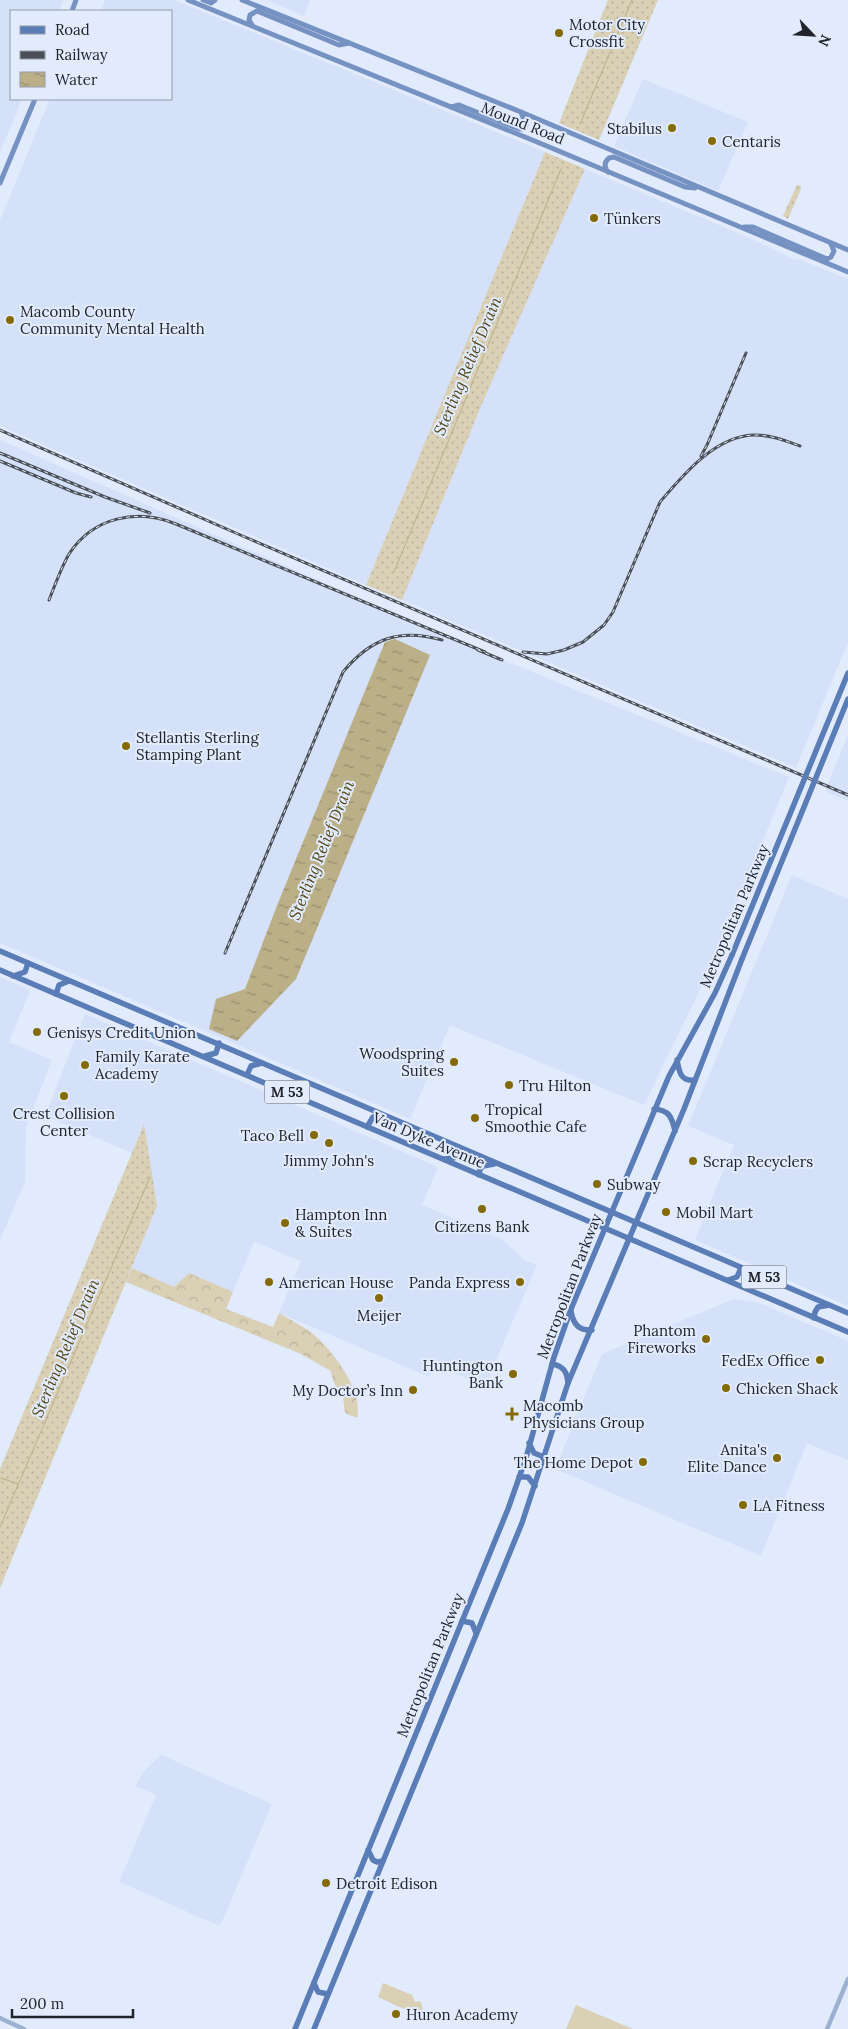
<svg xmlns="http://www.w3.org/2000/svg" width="848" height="2029" viewBox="0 0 848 2029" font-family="Lora,serif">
  <defs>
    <pattern id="grass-dots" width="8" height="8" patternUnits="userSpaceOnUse" patternTransform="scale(1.25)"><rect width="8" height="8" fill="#d9d0b5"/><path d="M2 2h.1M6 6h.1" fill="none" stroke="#bab29c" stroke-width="1.8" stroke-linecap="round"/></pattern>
    <pattern id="forest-crowns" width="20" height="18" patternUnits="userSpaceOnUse" patternTransform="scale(1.25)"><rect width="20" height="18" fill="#d9d0b5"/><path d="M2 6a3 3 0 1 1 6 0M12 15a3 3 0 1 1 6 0" fill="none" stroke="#bab29c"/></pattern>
    <pattern id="water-ripples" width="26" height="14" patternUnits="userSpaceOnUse" patternTransform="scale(1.25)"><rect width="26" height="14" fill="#bbaf87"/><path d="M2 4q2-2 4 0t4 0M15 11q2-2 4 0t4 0" fill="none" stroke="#988e6f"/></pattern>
  </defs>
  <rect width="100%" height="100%" fill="#e1ebfc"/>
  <!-- built -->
  <g fill="#d4e1f9">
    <path d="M0,0H63L59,11H11V99H22L0,152Z"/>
    <path d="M105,0H174L545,152L366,585L0,426V220L50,99H171V11H101Z"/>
    <path d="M267,0H310L304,16Z"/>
    <path d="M643,79L748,122L718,191L614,146Z"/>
    <path d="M585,169L738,233L794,259L801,260L848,279V642L796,768L402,600L481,406Z"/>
    <path d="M0,440L449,638L789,777L713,963L644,1105L450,1025L410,1119L0,943Z"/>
    <path d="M848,735V801L825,791Z"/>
    <path d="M792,875L848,899V1306L695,1240L734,1145L688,1126Z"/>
    <path d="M0,977L30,990L9,1042L52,1060L26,1128L25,1182L0,1240Z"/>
    <path d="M85,1014L438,1167L422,1205L503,1240L524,1260L537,1265L485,1386L435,1365L429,1377L279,1313L301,1261L254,1242L233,1292L189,1273L174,1287L132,1268L157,1206L143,1126L132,1153L45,1116Z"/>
    <path d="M734,1299L759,1303L848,1341V1460L807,1443L761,1556L555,1469L602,1354Z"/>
    <path d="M161,1755L272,1804L220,1926L119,1882L156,1795L136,1786L143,1772Z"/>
  </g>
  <!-- grass -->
  <g fill="url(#grass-dots)">
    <path d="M608,0H658L599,140L559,123Z"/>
    <path d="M545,152L585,169L481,406L402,600L366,585Z"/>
    <path d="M797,185H800L801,189L788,219L783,216Z"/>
    <path d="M144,1124L157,1206L0,1588V1469Z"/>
  </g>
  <!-- forest -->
  <path fill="url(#forest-crowns)" d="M132,1268L174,1287L189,1273L233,1292L226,1309L273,1327L279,1313C290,1320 303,1326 313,1334C333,1351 364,1391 357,1418L345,1413L343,1397L333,1381L331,1371L301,1354L126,1282Z"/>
  <!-- park -->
  <g fill="#d9d0b5">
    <path d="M383,1983L412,1995L415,2002L420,2001L423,2009C409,2015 390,2002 378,1997Z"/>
    <path d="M576,2005L633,2029H566Z"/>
  </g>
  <!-- water -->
  <path fill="url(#water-ripples)" d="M395,639L430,655L296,979L237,1041L209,1029L216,999L245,989L278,903L385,642Z"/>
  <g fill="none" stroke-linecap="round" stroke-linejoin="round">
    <!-- stream -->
    <g stroke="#bbaf87" stroke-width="1">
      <path d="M580,124L632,0"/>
      <path d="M394,572L561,169"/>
      <path d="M1,1478L18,1484"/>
      <path d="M0,1527L150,1177"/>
    </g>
    <!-- tertiary -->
    <g stroke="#9cb0d0" stroke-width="4.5">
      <path d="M0,2018L24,2029"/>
      <path d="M827,2029L848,1979"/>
    </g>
    <!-- secondary -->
    <g stroke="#7692c2" stroke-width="5">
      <path d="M188,0L542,144L848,272"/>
      <path d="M203,0L211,3L215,0"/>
      <path d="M242,0L521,112L848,250"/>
      <path d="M72,11L76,0"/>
      <path d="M252,25L249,20L250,15L257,11L339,45L349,43"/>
      <path d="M451,107L459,105L519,129H522L526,125L521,112"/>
      <path d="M608,172C604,167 604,162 609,158L614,157L685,187L695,188"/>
      <path d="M0,183L35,99"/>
      <path d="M744,227H753L827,259L831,257L834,251L831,244"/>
    </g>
    <!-- primary -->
    <g stroke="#5a7db7" stroke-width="5.5">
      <path d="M0,951L848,1313"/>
      <path d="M0,970L848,1332"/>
      <path d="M13,976L25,972L28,963"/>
      <path d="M56,994L59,985L69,981"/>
      <path d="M205,1056L216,1053L219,1043"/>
      <path d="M677,1060C679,1072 681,1082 695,1080"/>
      <path d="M247,1075L251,1066L262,1063"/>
      <path d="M654,1109C669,1110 672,1117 675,1131"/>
      <path d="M367,1127L373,1117L384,1116"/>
      <path d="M444,1159L454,1158L459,1147"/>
      <path d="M479,1175L480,1169L483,1166L494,1164"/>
      <path d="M728,1280L737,1277L741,1268"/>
      <path d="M571,1311C573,1324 579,1331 592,1330"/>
      <path d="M814,1318L815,1312L818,1307L829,1305"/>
      <path d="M552,1364C563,1366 567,1371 568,1383"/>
      <path d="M529,1443L534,1453L544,1457"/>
      <path d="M519,1477H528L535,1486"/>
      <path d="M462,1621L472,1623L476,1633"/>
      <path d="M368,1850L373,1860L377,1862L383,1861"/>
      <path d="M314,1983L318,1992L328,1994"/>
      <path d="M295,2029L508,1509L526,1458L554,1357L571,1309L669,1076L715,993L732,955"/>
      <path d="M314,2029L522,1523L568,1383L684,1109L742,959"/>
    </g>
    <!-- rail casing -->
    <g stroke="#4b5058" stroke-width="3">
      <g id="rail">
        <path d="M0,430L245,537L848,795"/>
        <path d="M0,453L105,497L150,513"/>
        <path d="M701,456L707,445L746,353"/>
        <path d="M0,461L76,493L91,497"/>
        <path d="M49,600C55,585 61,568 69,554C93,517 137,508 176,524L485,652"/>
        <path d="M478,650L502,660"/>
        <path d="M523,652L547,654L564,650L583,642L604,625L613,612L660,502C683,475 716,435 755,435C771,435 786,441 800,446"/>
        <path d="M225,953L343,672C371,638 400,628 442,640"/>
      </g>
    </g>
    <!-- rail -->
    <use href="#rail" stroke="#e1ebfc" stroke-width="1" stroke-dasharray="4" stroke-linecap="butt"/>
    <!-- primary-bridge -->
    <g stroke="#5a7db7" stroke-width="5.5">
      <path d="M732,955L848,673"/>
      <path d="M742,959L848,699"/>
    </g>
  </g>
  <!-- markers -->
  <g fill="#836a04" stroke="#e1ebfc" stroke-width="2">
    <circle cx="559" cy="33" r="5"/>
    <circle cx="672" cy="128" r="5"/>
    <circle cx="712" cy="141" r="5"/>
    <circle cx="594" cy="218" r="5"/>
    <circle cx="10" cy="320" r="5"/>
    <circle cx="126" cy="746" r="5"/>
    <circle cx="37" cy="1032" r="5"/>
    <circle cx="454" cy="1062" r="5"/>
    <circle cx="85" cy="1065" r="5"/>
    <circle cx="509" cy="1085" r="5"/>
    <circle cx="64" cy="1096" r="5"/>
    <circle cx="475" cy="1118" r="5"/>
    <circle cx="314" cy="1135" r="5"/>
    <circle cx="329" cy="1143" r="5"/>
    <circle cx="693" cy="1161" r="5"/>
    <circle cx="597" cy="1184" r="5"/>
    <circle cx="482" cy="1209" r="5"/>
    <circle cx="666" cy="1212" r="5"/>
    <circle cx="285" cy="1223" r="5"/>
    <circle cx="269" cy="1282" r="5"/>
    <circle cx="520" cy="1282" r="5"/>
    <circle cx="379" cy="1298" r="5"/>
    <circle cx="706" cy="1339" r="5"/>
    <circle cx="820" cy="1360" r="5"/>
    <circle cx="513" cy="1374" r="5"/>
    <circle cx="726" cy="1388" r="5"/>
    <circle cx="413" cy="1390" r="5"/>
    <path d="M509.5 1406.5h5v5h5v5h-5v5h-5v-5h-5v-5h5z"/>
    <circle cx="777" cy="1458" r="5"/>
    <circle cx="643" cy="1462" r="5"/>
    <circle cx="743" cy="1505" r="5"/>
    <circle cx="326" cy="1883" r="5"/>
    <circle cx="396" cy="2014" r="5"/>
  </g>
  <g text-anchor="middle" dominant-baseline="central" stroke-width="4" stroke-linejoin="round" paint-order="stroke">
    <!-- shield labels -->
    <g fill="#e1ebfc" stroke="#5b6069" stroke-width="1">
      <rect x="264.5" y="1080.5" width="45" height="23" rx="4"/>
      <rect x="741.5" y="1265.5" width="45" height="23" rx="4"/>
    </g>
    <g font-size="14" font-weight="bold" fill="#21242a">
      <text x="287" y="1092">M 53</text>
      <text x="764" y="1277">M 53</text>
    </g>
    <!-- poi labels -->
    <g font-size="15" fill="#21242a" stroke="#e1ebfc" text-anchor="start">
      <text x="569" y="24">Motor City<tspan x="569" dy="17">Crossfit</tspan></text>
      <text x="662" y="128" text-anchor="end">Stabilus</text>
      <text x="722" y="141">Centaris</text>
      <text x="604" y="218">Tünkers</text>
      <text x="20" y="311">Macomb County<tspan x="20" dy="17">Community Mental Health</tspan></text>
      <text x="136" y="737">Stellantis Sterling<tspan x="136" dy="17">Stamping Plant</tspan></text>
      <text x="47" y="1032">Genisys Credit Union</text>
      <text x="444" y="1053" text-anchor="end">Woodspring<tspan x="444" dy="17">Suites</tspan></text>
      <text x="95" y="1056">Family Karate<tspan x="95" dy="17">Academy</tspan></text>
      <text x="519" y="1085">Tru Hilton</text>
      <text x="485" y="1109">Tropical<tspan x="485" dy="17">Smoothie Cafe</tspan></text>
      <text x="64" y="1113" text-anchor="middle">Crest Collision<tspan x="64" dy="17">Center</tspan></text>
      <text x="304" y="1135" text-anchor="end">Taco Bell</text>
      <text x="329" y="1160" text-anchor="middle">Jimmy John's</text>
      <text x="703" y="1161">Scrap Recyclers</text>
      <text x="607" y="1184">Subway</text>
      <text x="676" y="1212">Mobil Mart</text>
      <text x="295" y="1214">Hampton Inn<tspan x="295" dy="17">&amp; Suites</tspan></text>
      <text x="482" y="1226" text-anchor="middle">Citizens Bank</text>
      <text x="279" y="1282">American House</text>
      <text x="510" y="1282" text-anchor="end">Panda Express</text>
      <text x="379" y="1315" text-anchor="middle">Meijer</text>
      <text x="696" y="1330" text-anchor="end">Phantom<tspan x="696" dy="17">Fireworks</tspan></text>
      <text x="810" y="1360" text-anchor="end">FedEx Office</text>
      <text x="503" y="1365" text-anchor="end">Huntington<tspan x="503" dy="17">Bank</tspan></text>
      <text x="736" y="1388">Chicken Shack</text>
      <text x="403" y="1390" text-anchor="end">My Doctor’s Inn</text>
      <text x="523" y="1405">Macomb<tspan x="523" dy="17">Physicians Group</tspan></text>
      <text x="767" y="1449" text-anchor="end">Anita's<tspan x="767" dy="17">Elite Dance</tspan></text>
      <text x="633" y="1462" text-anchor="end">The Home Depot</text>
      <text x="753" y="1505">LA Fitness</text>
      <text x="336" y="1883">Detroit Edison</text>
      <text x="406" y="2014">Huron Academy</text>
    </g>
    <!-- street labels -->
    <g font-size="15" fill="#21242a" stroke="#e1ebfc">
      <text transform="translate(523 123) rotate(22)">Mound Road</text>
      <text transform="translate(734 916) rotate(-67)">Metropolitan Parkway</text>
      <text transform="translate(429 1140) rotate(23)">Van Dyke Avenue</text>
      <text transform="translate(569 1286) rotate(-69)">Metropolitan Parkway</text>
      <text transform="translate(430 1665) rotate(-68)">Metropolitan Parkway</text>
    </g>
    <!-- water labels -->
    <g font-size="16" font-style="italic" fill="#564717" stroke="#e1ebfc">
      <text transform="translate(467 366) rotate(-67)">Sterling Relief Drain</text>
      <text transform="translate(321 850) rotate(-68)">Sterling Relief Drain</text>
      <text transform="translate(65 1348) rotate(-67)">Sterling Relief Drain</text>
    </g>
  </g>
  <!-- legend -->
  <rect x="10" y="10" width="162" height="90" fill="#e1ebfc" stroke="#949ba8"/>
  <rect x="20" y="26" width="25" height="8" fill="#5a7db7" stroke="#949ba8"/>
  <text x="55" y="35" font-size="15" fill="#21242a">Road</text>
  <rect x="20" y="51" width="25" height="8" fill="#4b5058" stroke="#949ba8"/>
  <text x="55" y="60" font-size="15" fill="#21242a">Railway</text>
  <rect x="20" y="72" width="25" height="15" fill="url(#water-ripples)" stroke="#949ba8"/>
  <text x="55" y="85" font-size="15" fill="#21242a">Water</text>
  <!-- north arrow -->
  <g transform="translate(813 35) rotate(115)" stroke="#e1ebfc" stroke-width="4" paint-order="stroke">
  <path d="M0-4L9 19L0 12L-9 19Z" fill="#21242a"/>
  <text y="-8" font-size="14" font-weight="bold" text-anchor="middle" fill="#21242a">N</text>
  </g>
  <!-- scale -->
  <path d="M12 2009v8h121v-8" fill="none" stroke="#21242a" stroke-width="2.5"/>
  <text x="20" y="2009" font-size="15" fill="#21242a" stroke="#e1ebfc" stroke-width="4" paint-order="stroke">200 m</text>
</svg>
